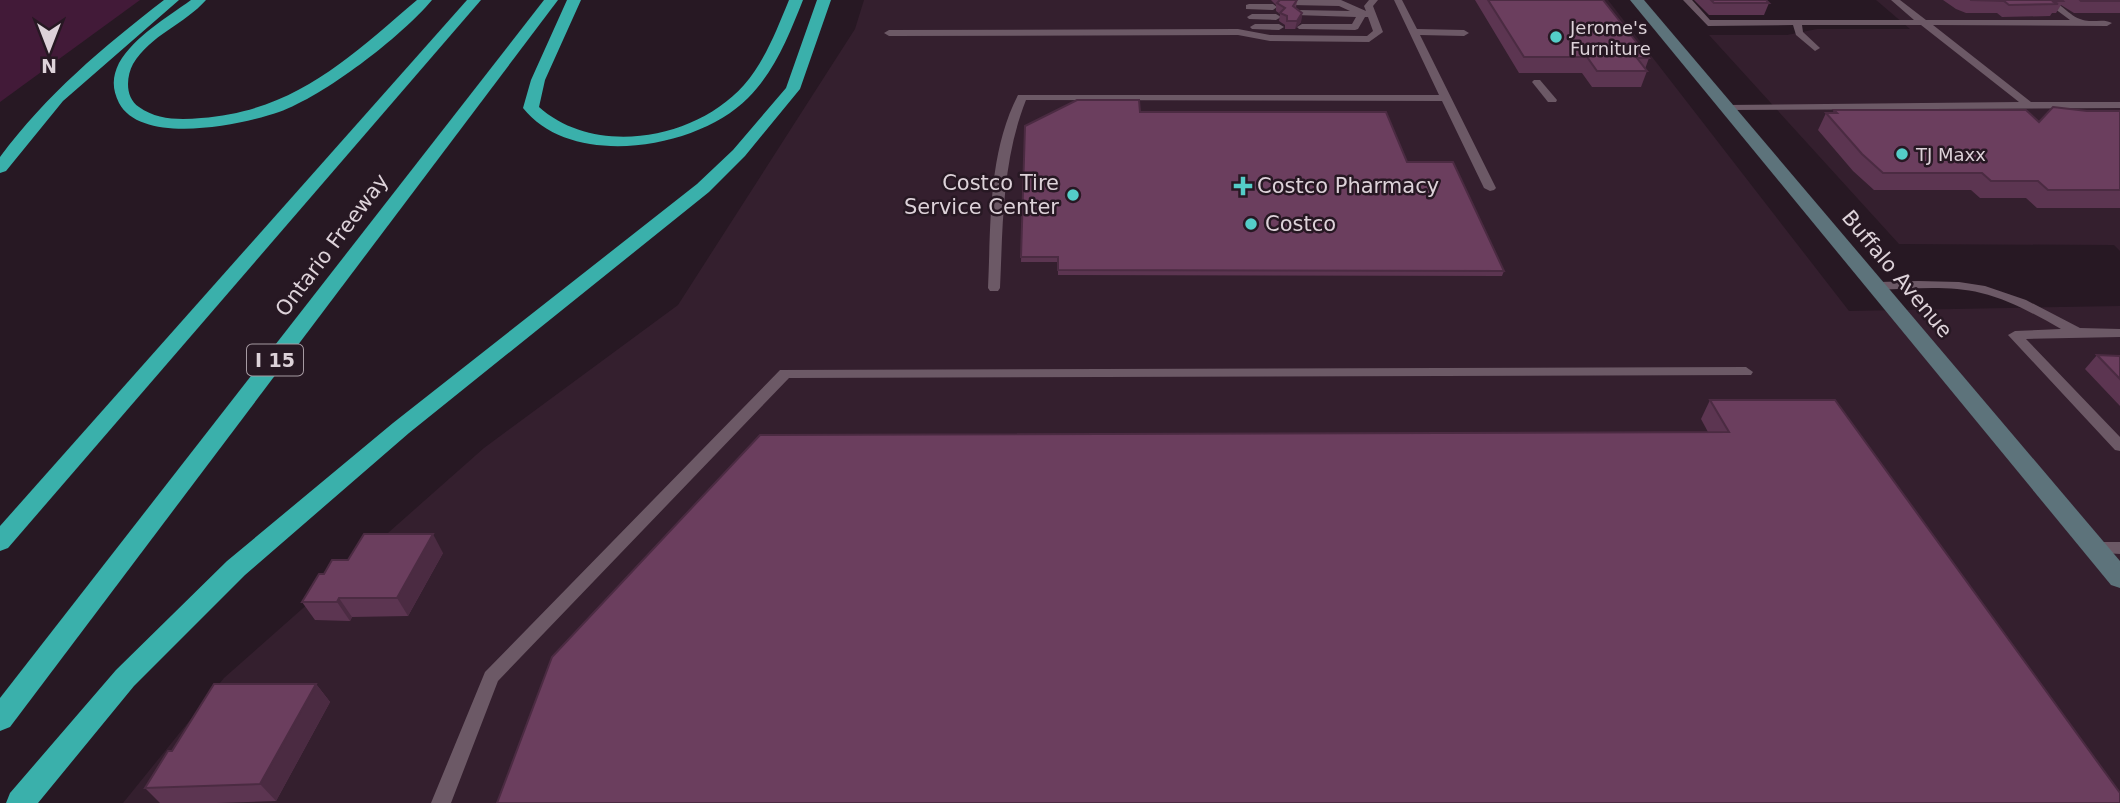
<svg xmlns="http://www.w3.org/2000/svg" width="2120" height="803" viewBox="0 0 2120 803" font-family="'DejaVu Sans',sans-serif">
  <rect width="100%" height="100%" fill="#271823"/>
  <!-- built -->
  <g fill="#341f2e">
    <path d="M864,0H1608L1849,311L2120,306V803H123L224,678L484,448L678,305L855,29Z"/>
    <path d="M1876,0H2120V251L2114,245L1899,244L1709,35H1787L1817,29H1910Z"/>
  </g>
  <!-- green -->
  <path fill="#421a38" d="M0,0H140L0,102Z"/>
  <g fill="none" stroke-linecap="round" stroke-linejoin="round">
    <!-- lane -->
    <g fill="#6c5966" fill-rule="evenodd">
      <path d="M1294,0H1341L1366,11L1364,6L1369,0H1378L1373,6L1383,32L1369,42L1270,41L1238,35L889,36L884,33L889,30L1238,29L1270,35L1367,36L1373,31L1368,17H1365L1358,29L1355,30L1299,29L1297,27L1302,24H1352L1356,17L1295,15L1294,13L1298,10L1350,11L1339,6L1291,5V1Z"/>
      <path d="M1394,0H1402L1417,29L1464,30L1469,33L1464,36L1420,35L1496,188L1494,190L1490,191L1484,188L1442,101L1026,100C1002,161 1003,224 1000,288L998,291H990L988,288C991,224 988,153 1018,95H1439Z"/>
      <path d="M1683,0H1692L1710,20H1914L1891,0H1900L1926,20H2070L2043,0C2062,0 2067,16 2083,20C2093,23 2103,18 2112,23L2107,26L1933,25L2031,102H2120V108L1728,110L1723,107L1724,105L2019,102L1921,25H1802L1803,32L1820,48L1815,51L1796,35L1793,25L1708,26Z"/>
      <path d="M1249,4H1273L1277,7L1273,10L1246,9V5Z"/>
      <path d="M1252,14H1276L1281,17L1276,20L1249,19L1247,17Z"/>
      <path d="M1255,24H1279L1284,27L1279,30L1252,29L1250,27Z"/>
      <path d="M1534,80H1540L1557,100L1556,102H1548L1532,82Z"/>
      <path d="M1918,281L1959,282L1985,286L2026,300L2080,328L2120,329V337L2026,339L2120,437V451L2115,450L2008,335L2015,331L2061,329C2036,315 2010,300 1981,293C1948,285 1912,289 1878,290L1872,286L1878,282Z"/>
      <path d="M1746,367L1753,372L1751,375L789,378L498,681L451,803H431L485,672L780,370Z"/>
      <path d="M2095,542H2120V554L2089,552L2087,548L2089,544Z"/>
    </g>
    <!-- secondary -->
    <path fill="#5d737b" fill-rule="evenodd" d="M1630,0H1644L2120,561V588L2111,585Z"/>
    <!-- highway -->
    <g fill="#3ab0ab" fill-rule="evenodd">
      <path d="M164,0H179L63,101L6,171L0,173V157C46,95 103,47 164,0Z"/>
      <path d="M191,0H206C185,24 150,35 133,64C126,77 125,98 139,107C157,120 180,120 201,118C295,111 349,58 417,0H432C401,37 324,96 279,112C242,125 142,146 119,103C112,89 112,77 119,63C135,36 166,18 191,0Z"/>
      <path d="M467,0H481L8,548L0,551V526Z"/>
      <path d="M544,0H558L10,727L0,731V698Z"/>
      <path d="M567,0H581L545,80L539,107C595,157 695,140 744,85C765,61 777,29 789,0H803C789,35 775,71 748,98C698,149 572,170 523,108L531,80Z"/>
      <path d="M817,0H831L800,89L745,156L709,192L409,433L245,575L134,686L38,803H6L10,793L116,670L227,561L393,423L697,184L733,150L786,88Z"/>
    </g>
  </g>
  <!-- wall -->
  <g fill="#5c3551">
    <path d="M1271,0H1297L1296,8L1302,13L1301,22L1295,29H1285V25L1279,21L1280,14L1276,11V5Z"/>
    <path d="M1475,0H1603L1649,58L1645,69L1647,71L1641,87H1592L1582,73H1519Z"/>
    <path d="M1694,0H1766L1769,3L1764,15H1709Z"/>
    <path d="M1943,0H2120V13H2074L2061,5L2056,13H2052L2050,16L2002,17L1997,13H1966L1956,9Z"/>
    <path d="M1834,110L2039,122L2087,111H2120V208H2037L2026,198H1980L1971,190H1874L1853,171L1818,130L1826,113H1833Z"/>
    <path d="M1140,112L1407,162L1504,271L1502,276L1058,275V262H1021L1025,126Z"/>
    <path d="M2097,355L2120,356V406L2085,369Z"/>
    <path d="M1710,400L2120,793L1708,432L1701,419Z"/>
    <path d="M443,553L408,616L352,617L350,621L315,620L302,602L324,574L348,560Z"/>
    <path d="M316,684L330,702L276,801L217,803H160L145,788L172,751Z"/>
  </g>
  <!-- shaded-wall -->
  <g fill="#4b2b42">
    <path d="M1302,13L1301,22L1295,29L1297,21Z"/>
    <path d="M433,534L443,553L408,616L397,598Z"/>
    <path d="M339,598L352,617L350,621L337,602Z"/>
    <path d="M316,684L330,702L276,801L260,784Z"/>
  </g>
  <!-- building -->
  <g fill="#6b3e5e" stroke="#4b2b42" stroke-width="2">
    <path d="M1280,0H1297L1293,6L1302,13L1297,21H1287V16L1280,13L1285,8L1277,3Z"/>
    <path d="M1488,0H1603L1649,58H1637L1647,71H1597L1587,57H1524Z"/>
    <path d="M1711,0H1766L1769,3H1714Z"/>
    <path d="M1970,0H2062L2063,1H2052L2058,4L2009,5L2004,1Z"/>
    <path d="M2080,0H2120V1H2081Z"/>
    <path d="M1077,100H1139L1140,112H1386L1407,162H1453L1504,271L1058,270V257H1021L1025,126Z"/>
    <path d="M2053,107L2087,111H2120V190H2048L2038,181H1991L1982,173H1883L1862,154L1826,113H1837L1834,110H2026L2039,122Z"/>
    <path d="M2097,355L2120,356V379Z"/>
    <path d="M1710,400H1835L2120,793V803H497L552,657L760,435L1729,432Z"/>
    <path d="M364,534H433L397,598H339L337,602H302L319,574H324L332,560H348Z"/>
    <path d="M214,684H316L260,784L145,788L168,751H172Z"/>
  </g>
  <!-- markers -->
  <g fill="#54cdc8" stroke="#271823" stroke-width="2.5">
    <circle cx="1556" cy="37" r="7"/>
    <circle cx="1902" cy="154" r="7"/>
    <path d="M1239.5 175.5h7v7h7v7h-7v7h-7v-7h-7v-7h7z"/>
    <circle cx="1073" cy="195" r="7"/>
    <circle cx="1251" cy="224" r="7"/>
  </g>
  <g text-anchor="middle" dominant-baseline="central" stroke-width="5" stroke-linejoin="round" paint-order="stroke">
    <!-- far-poi labels -->
    <g font-size="18" fill="#ddd2d9" stroke="#271823" text-anchor="start">
      <text x="1570" y="27">Jerome's<tspan x="1570" dy="21">Furniture</tspan></text>
      <text x="1916" y="154">TJ Maxx</text>
    </g>
    <!-- shield labels -->
    <rect fill="#271823" stroke="#a69aa2" stroke-width="2" x="247" y="344.5" width="56" height="31" rx="5"/>
    <g font-size="19" font-weight="bold" fill="#ddd2d9">
      <text x="275" y="360">I 15</text>
    </g>
    <!-- poi labels -->
    <g font-size="21" fill="#ddd2d9" stroke="#271823" text-anchor="start">
      <text x="1059" y="183" text-anchor="end">Costco Tire<tspan x="1059" dy="24">Service Center</tspan></text>
      <text x="1257" y="186">Costco Pharmacy</text>
      <text x="1265" y="224">Costco</text>
    </g>
    <!-- street labels -->
    <g font-size="21" fill="#ddd2d9" stroke="#271823">
      <text transform="translate(332 245) rotate(-53)">Ontario Freeway</text>
      <text transform="translate(1897 274) rotate(50)">Buffalo Avenue</text>
    </g>
  </g>
  <!-- north arrow -->
  <g transform="translate(49 49) rotate(180)" stroke="#271823" stroke-width="5" paint-order="stroke">
  <path d="M0-5L12 26L0 18L-12 26Z" fill="#ddd2d9"/>
  <text y="-10" font-size="19" font-weight="bold" text-anchor="middle" fill="#ddd2d9">N</text>
  </g>
</svg>
